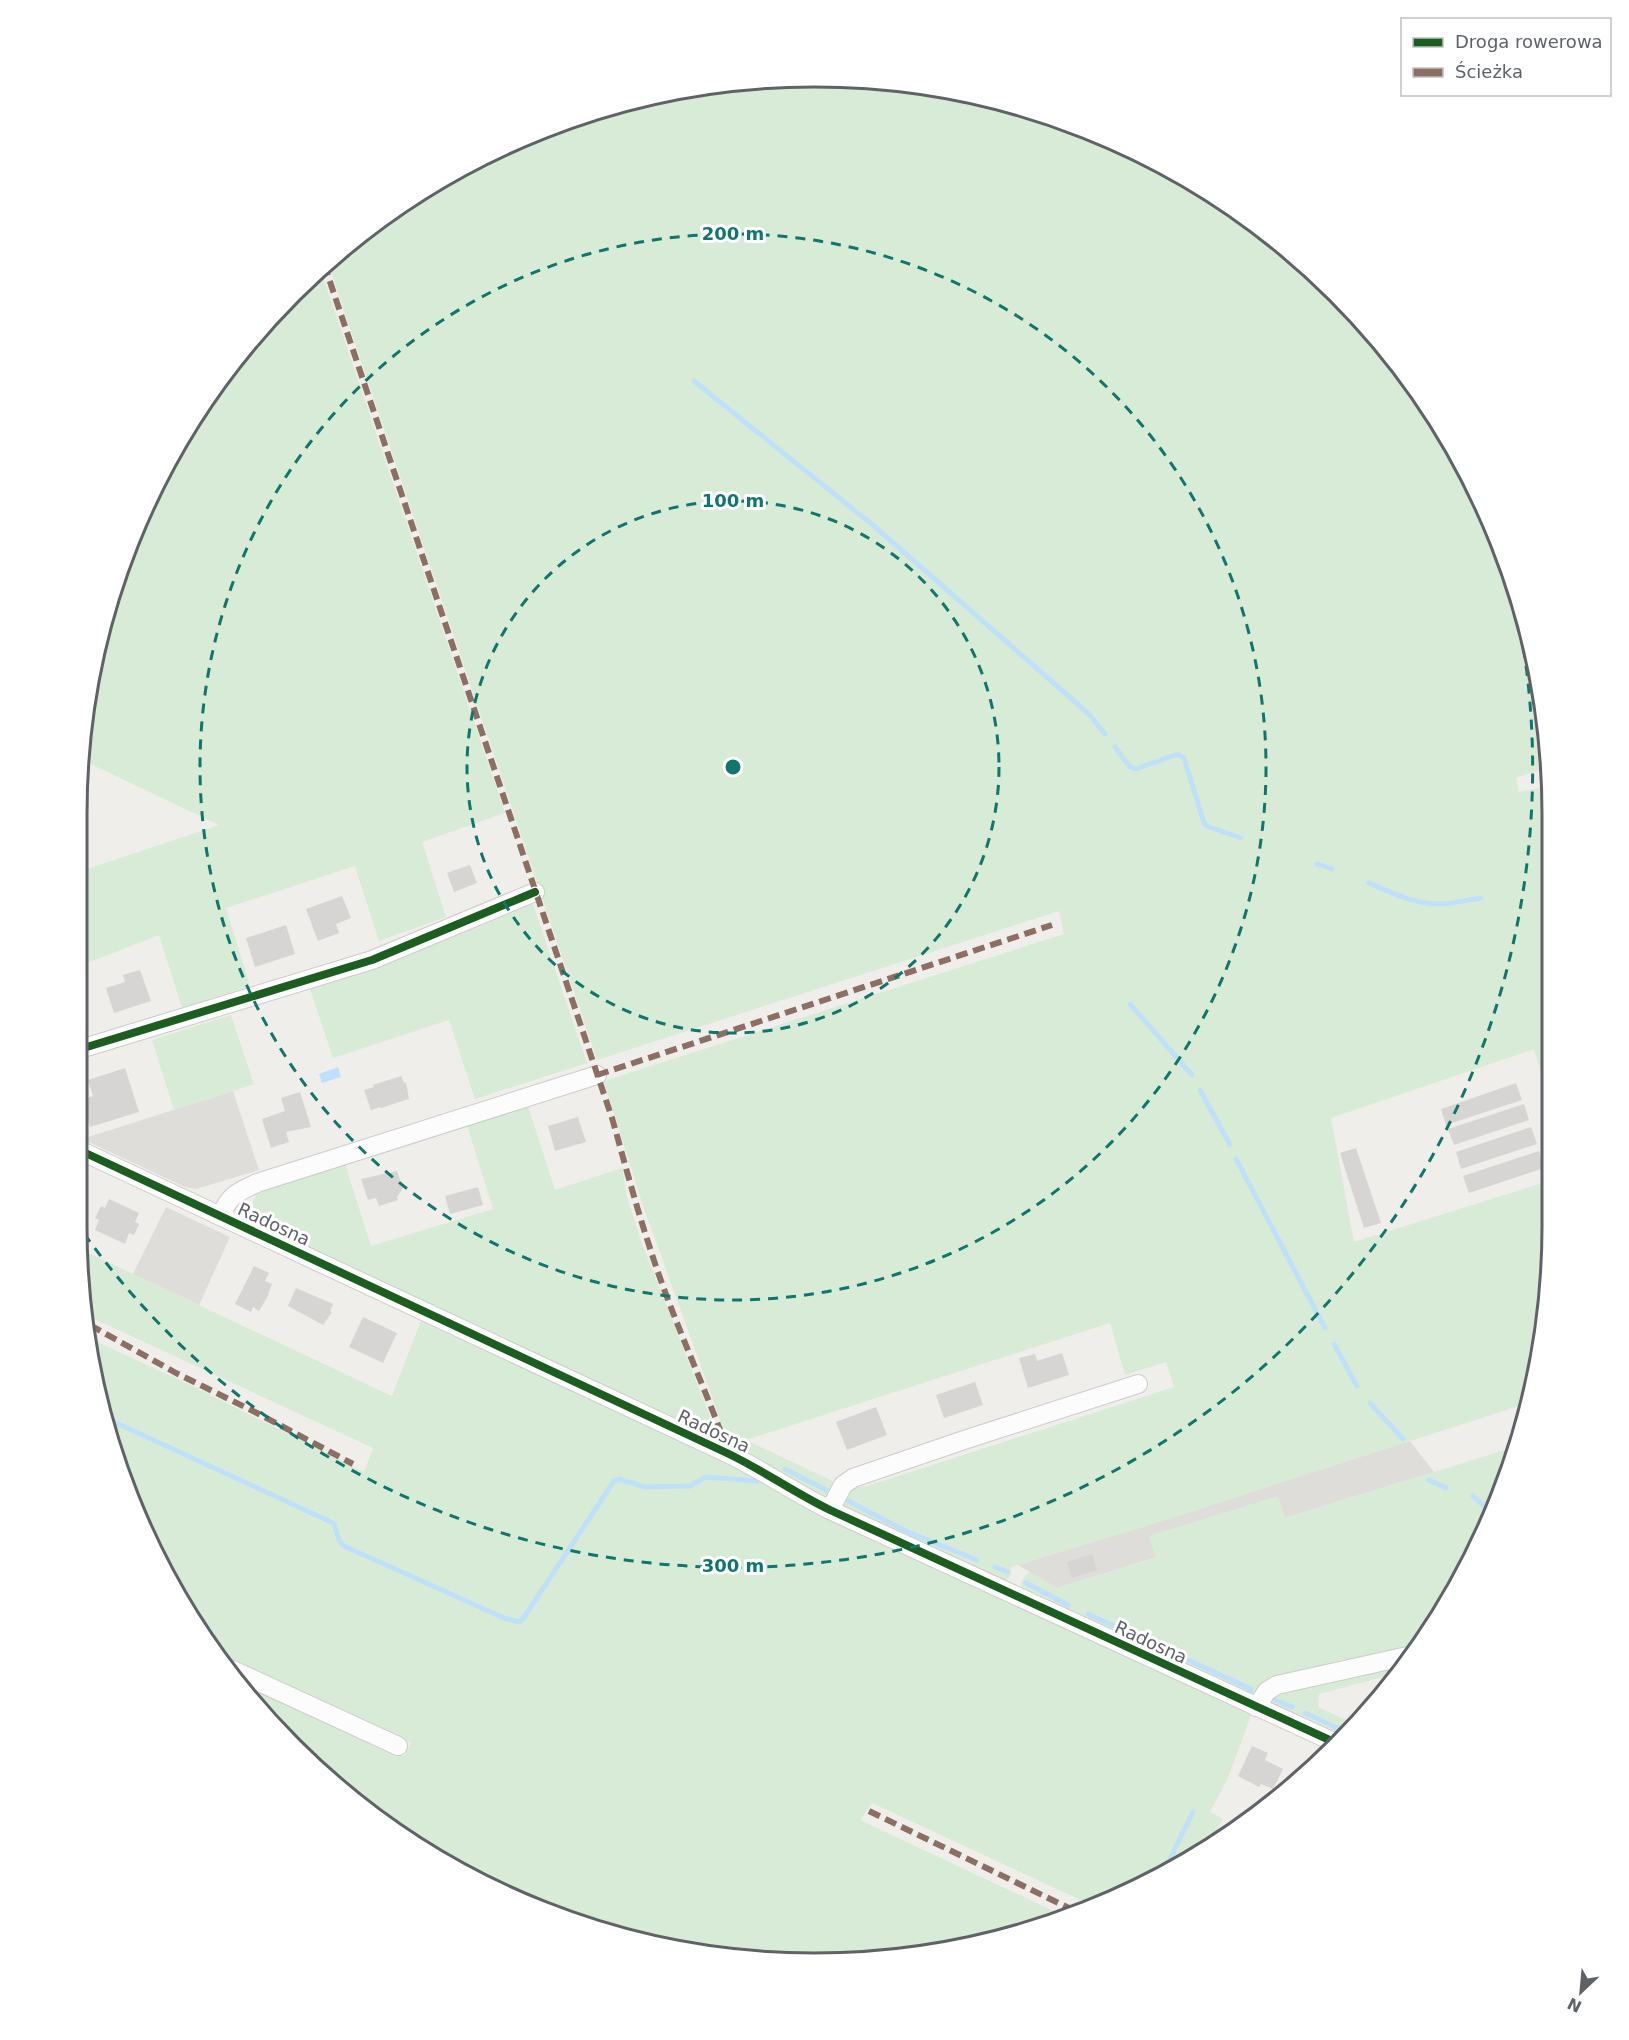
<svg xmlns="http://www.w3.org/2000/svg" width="1629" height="2040" viewBox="0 0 1629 2040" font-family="'DejaVu Sans',sans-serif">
  <rect width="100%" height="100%" fill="#efeeea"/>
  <!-- industrial -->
  <g fill="#dfddda">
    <path d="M233,1091L259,1170L196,1189L185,1187L82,1139Z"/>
    <path d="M166,1207L230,1237L199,1305L133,1274Z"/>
    <path d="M1410,1441L1434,1472L1057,1588L1018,1565Z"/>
  </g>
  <!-- green -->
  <g fill="#d8ebd6">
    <path d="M863,78L1006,102L1141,153L1264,229L1370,328L1454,446L1513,578L1551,766L1516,778L1519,792L1543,787L1544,801L1551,799L1552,1108L1534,1049L1331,1118L1354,1242L1552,1180V1226L1538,1369L1528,1403L1147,1526L1011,1567V1574L1007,1580L1001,1579L841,1509L848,1488L867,1486L1174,1387L1166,1362L1125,1375L1110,1323L746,1440L835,1482L827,1495L819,1499C785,1480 748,1461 724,1430L642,1203L604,1081L1064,934L1059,911L597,1060L327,260L446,175L578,116L719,83Z"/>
    <path d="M320,268L505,813L422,842L446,917L379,941L355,866L226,908L250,986L182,1008L159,935L77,967L78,872L219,825L80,759L116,577L175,446L259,328Z"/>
    <path d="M533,904L587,1063L475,1099L449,1020L333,1058L310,989Z"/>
    <path d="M231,1015L254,1084L174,1110L152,1040Z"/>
    <path d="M528,1106L555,1190L622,1168L627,1197L641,1241L715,1429L711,1436L682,1425L262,1227L254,1219L253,1202L258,1191L345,1164L371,1246L493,1209L467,1125Z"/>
    <path d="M80,1249L392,1396L422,1318L748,1471L779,1489L793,1500L832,1519L1251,1715L1228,1778L1210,1812L1223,1819L1208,1847L1199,1854L1191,1850L1183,1865L1089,1904L872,1803L860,1820L1062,1915L1005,1938L814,1963L623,1938L445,1864L292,1747L243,1682L404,1756L411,1743L223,1656L175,1594L102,1416L91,1339L201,1390L364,1472L373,1448L88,1316Z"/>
    <path d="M1515,1447L1496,1508L1415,1648L1347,1666L1345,1659L1263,1682L1253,1696L1022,1590C1019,1582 1024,1577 1030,1572L1057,1588L1156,1558L1149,1536L1278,1496L1285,1518Z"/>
    <path d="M1409,1659L1402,1672L1319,1694L1318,1707L1354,1724L1340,1738L1269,1706L1271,1694Z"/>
  </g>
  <!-- water -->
  <path fill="#bfe0f9" d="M338,1067L341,1077L322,1083L319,1074Z"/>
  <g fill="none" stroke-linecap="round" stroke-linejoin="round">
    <!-- stream -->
    <g stroke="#bfe0f9" stroke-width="5">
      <path d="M694,381L874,526L1089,714L1105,734"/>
      <path d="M1115,747L1130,767L1136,769L1178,754L1184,758L1204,823L1209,827L1241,838"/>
      <path d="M1317,864L1332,869"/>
      <path d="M1369,883C1392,893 1417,905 1443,904C1455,903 1468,900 1481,898"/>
      <path d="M1130,1004L1192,1075"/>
      <path d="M1200,1090L1230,1145"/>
      <path d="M1236,1159L1325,1328"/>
      <path d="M1334,1344L1357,1386"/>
      <path d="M1370,1403L1403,1439"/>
      <path d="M101,1416L327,1520L334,1524L339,1540L344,1546L504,1618L519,1622L523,1619L614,1481L619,1479L645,1487L690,1486L706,1477L757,1481"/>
      <path d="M785,1469L826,1490"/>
      <path d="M1429,1480L1446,1488"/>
      <path d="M1473,1496L1485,1507L1489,1521"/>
      <path d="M848,1501L908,1532L977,1560"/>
      <path d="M995,1567L1007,1572"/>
      <path d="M1026,1583L1068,1605"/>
      <path d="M1088,1614L1251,1689L1249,1693"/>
      <path d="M1275,1700L1292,1707"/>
      <path d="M1305,1713L1346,1732"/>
      <path d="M1163,1873L1193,1812"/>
    </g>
  </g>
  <!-- building -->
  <g fill="#d6d5d3">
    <path d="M470,865L477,883L454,892L447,873Z"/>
    <path d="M342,896L351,918L336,924L339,933L318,941L306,909Z"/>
    <path d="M286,925L295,954L255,967L246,938Z"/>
    <path d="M140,970L151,1001L114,1013L106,988L125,982L123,975Z"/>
    <path d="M125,1068L139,1112L90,1127L82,1100L93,1096L88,1080Z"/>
    <path d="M401,1076L404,1083L406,1082L409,1099L381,1108L380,1107L371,1110L364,1090L374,1087L373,1085Z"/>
    <path d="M1516,1083L1522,1100L1446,1125L1441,1109Z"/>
    <path d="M300,1092L311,1127L286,1132L289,1142L271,1148L262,1119L285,1111L281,1098Z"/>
    <path d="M1524,1104L1529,1120L1454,1145L1448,1129Z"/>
    <path d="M578,1117L586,1142L555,1151L548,1126Z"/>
    <path d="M1531,1127L1537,1144L1461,1169L1456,1152Z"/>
    <path d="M1356,1148L1381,1223L1364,1228L1340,1153Z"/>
    <path d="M1539,1151L1544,1168L1469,1193L1463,1176Z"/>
    <path d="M397,1171L403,1188L397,1197L398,1200L379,1206L376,1198L368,1200L361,1179Z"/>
    <path d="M478,1187L483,1205L450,1214L445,1196Z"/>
    <path d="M109,1199L139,1213L135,1222L139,1224L134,1235L129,1233L125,1244L95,1230L99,1220L95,1218L101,1206L105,1208Z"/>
    <path d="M254,1266L269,1273L265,1281L272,1284L268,1294H269L259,1311L253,1307L251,1312L235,1304Z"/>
    <path d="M296,1288L333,1304L330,1311L332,1312L323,1325L288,1306Z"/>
    <path d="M363,1317L397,1333L383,1363L349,1347Z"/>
    <path d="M1062,1353L1069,1375L1028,1388L1019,1358L1035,1354L1037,1361Z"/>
    <path d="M975,1382L983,1405L944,1418L936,1395Z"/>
    <path d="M876,1407L887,1435L847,1450L836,1422Z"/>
    <path d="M1092,1554L1097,1570L1072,1578L1067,1562Z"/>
    <path d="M1373,1695L1379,1697L1366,1711V1710Z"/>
    <path d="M1252,1746L1268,1753L1265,1760L1283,1769L1273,1789L1261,1784L1259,1787L1238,1776Z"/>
  </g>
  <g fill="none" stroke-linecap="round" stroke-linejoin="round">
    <!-- minor casing -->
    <g stroke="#cbcccc" stroke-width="20">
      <g id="minor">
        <path d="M77,1050L372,960L535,892"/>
        <path d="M77,1149L729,1454C764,1471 795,1493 830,1510L1336,1743"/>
        <path d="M220,1216C231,1194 236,1193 257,1183L597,1075"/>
        <path d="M830,1510L843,1485L853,1478L967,1439L1138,1384"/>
        <path d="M233,1670L398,1746"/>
        <path d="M1256,1707L1267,1691L1277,1685L1412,1655"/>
      </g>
    </g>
    <!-- minor -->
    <use href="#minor" stroke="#fdfcfc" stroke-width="18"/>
    <!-- quiet -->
    <g stroke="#8d6e63" stroke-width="6" stroke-dasharray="12 6" stroke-linecap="butt">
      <path d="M324,264L612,1118C624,1160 635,1203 649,1245C671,1316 704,1384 729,1454"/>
      <path d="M597,1075L1052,925"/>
      <path d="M90,1325L176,1373L257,1413L353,1464"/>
      <path d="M869,1811L1073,1910"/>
    </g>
    <!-- cycleway casing -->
    <g stroke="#fff" stroke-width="11">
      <g id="cycleway">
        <path d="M77,1050L372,960L535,892"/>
        <path d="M77,1149L729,1454C764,1471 795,1493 830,1510L1336,1743"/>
      </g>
    </g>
    <!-- cycleway -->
    <use href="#cycleway" stroke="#1b5e20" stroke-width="8"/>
  </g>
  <!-- distance rings -->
  <g fill="none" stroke="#0f766e" stroke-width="3" stroke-dasharray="10 8">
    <circle cx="733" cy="767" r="266"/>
    <circle cx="733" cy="767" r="533"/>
    <path d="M1505 560A799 799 0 0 1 78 1225"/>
  </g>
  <g text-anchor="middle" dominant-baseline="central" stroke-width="6" stroke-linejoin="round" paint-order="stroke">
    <!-- street labels -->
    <g font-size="18" fill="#5f6368" stroke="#fff">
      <text transform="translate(274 1224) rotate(25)">Radosna</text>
      <text transform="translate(714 1431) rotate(25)">Radosna</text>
      <text transform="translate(1151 1642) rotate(25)">Radosna</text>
    </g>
  </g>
  <!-- crop -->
  <path d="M0 0H1629V2040H0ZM814 87H815A727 727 0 0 1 1542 814V1226A727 727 0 0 1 815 1953H814A727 727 0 0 1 87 1226V814A727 727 0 0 1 814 87Z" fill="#fff" fill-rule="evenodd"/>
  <path fill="none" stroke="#5f6368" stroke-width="3" d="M814 87H815A727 727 0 0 1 1542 814V1226A727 727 0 0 1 815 1953H814A727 727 0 0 1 87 1226V814A727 727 0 0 1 814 87Z"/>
  <circle cx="733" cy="767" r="9" fill="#0f766e" stroke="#fff" stroke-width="3"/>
  <g font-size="18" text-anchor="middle" font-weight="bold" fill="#0f766e" stroke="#fff" stroke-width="6" stroke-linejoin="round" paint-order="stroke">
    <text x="733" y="240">200 m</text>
    <text x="733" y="507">100 m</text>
    <text x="733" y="1572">300 m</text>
  </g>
  <!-- legend -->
  <rect x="1401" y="18" width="210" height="78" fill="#ffffff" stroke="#bfc1c3" stroke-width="1.5"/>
  <rect x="1413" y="38" width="30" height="9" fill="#1b5e20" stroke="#bfc1c3" stroke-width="1.5"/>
  <text x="1455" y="48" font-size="18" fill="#5f6368">Droga rowerowa</text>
  <rect x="1413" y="68" width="30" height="9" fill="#8d6e63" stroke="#bfc1c3" stroke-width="1.5"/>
  <text x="1455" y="78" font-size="18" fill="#5f6368">Ścieżka</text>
  <!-- north arrow -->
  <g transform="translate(1581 1992) rotate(206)" stroke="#ffffff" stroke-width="4.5" paint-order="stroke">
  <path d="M0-4.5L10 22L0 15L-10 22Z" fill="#5f6368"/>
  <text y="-9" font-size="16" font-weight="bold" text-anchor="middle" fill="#5f6368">N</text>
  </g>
</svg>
